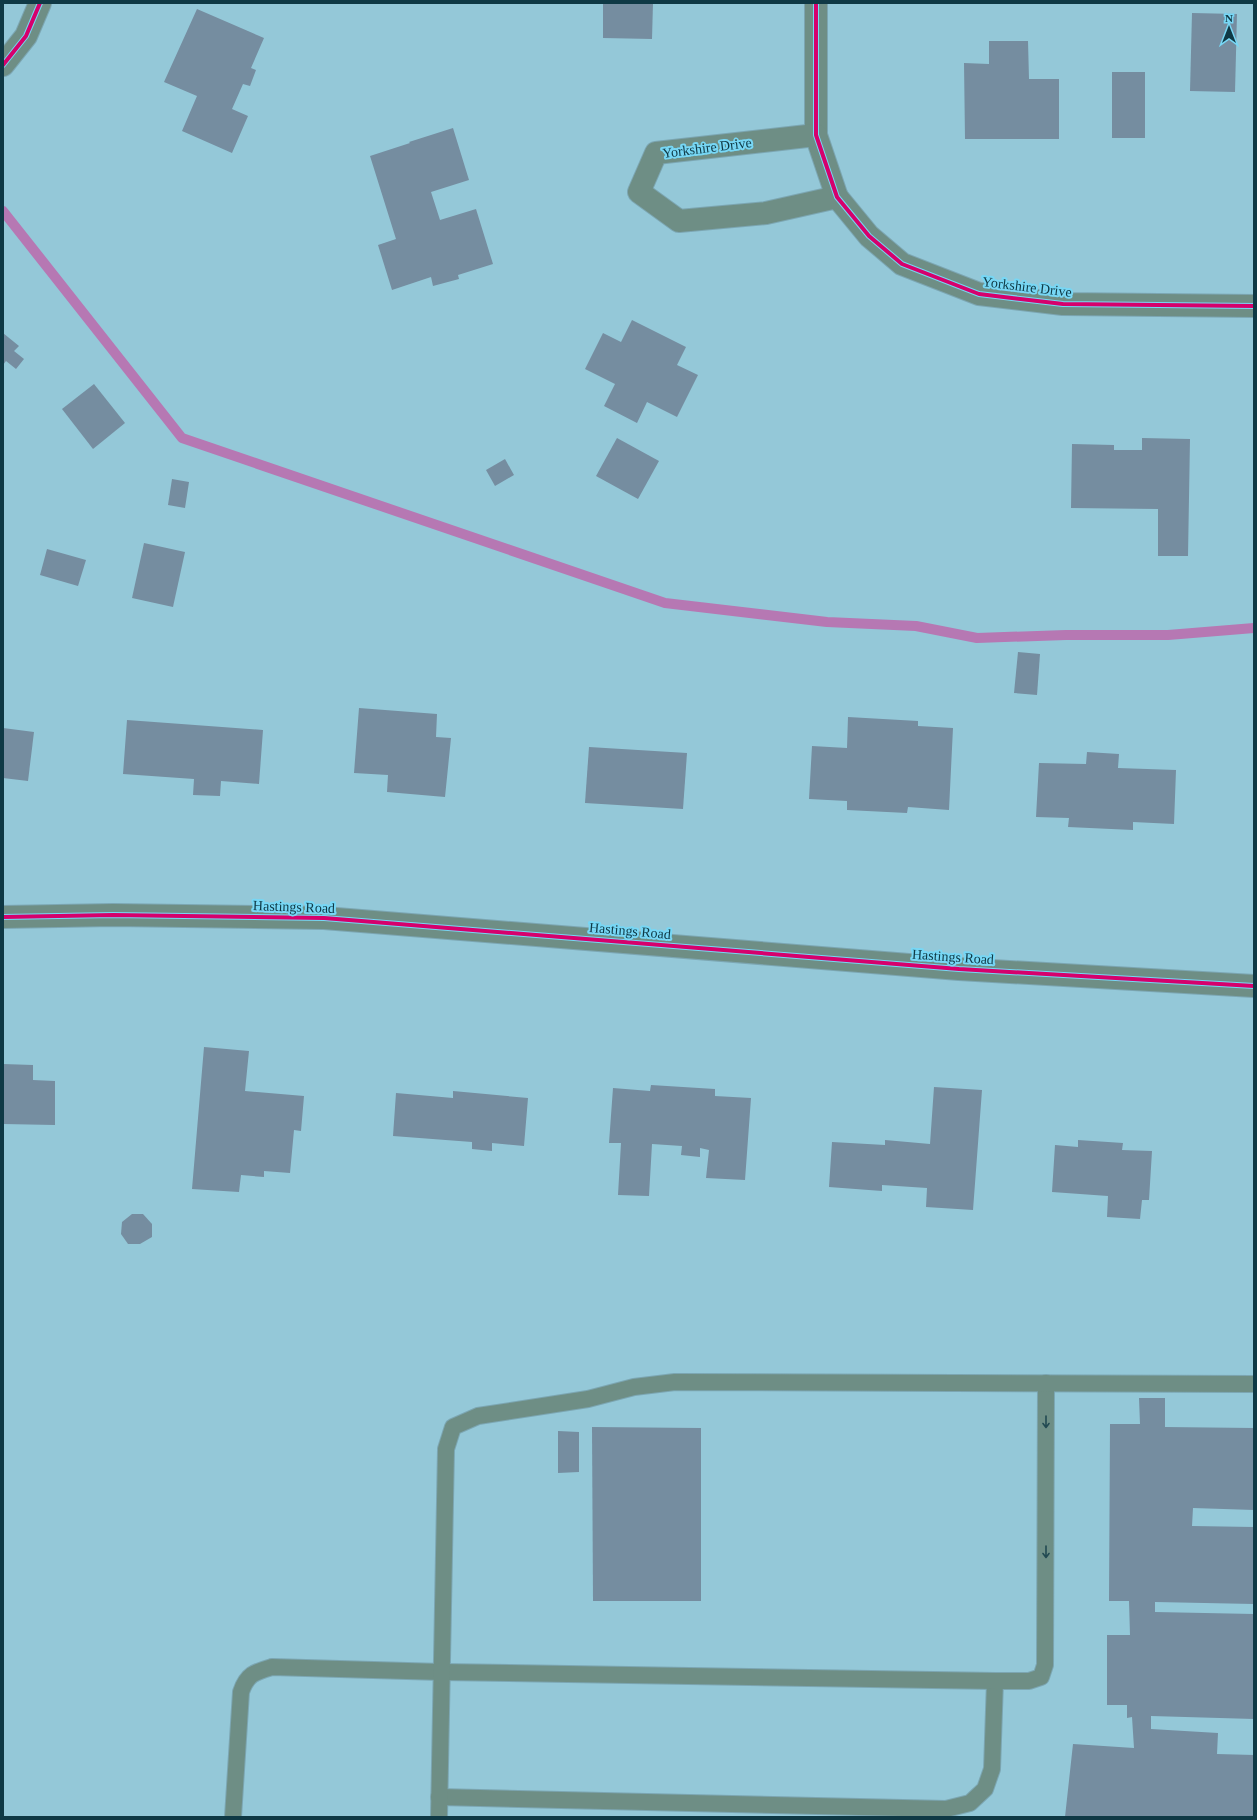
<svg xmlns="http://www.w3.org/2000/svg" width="1257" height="1820" viewBox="0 0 1257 1820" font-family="'Times New Roman',serif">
  <rect width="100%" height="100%" fill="#94c8d8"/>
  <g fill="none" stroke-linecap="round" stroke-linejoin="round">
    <!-- stream -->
    <path stroke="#b678b3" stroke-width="10" d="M3,211L182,438L665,603L827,622L916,626L977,638L1066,635H1168L1254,628"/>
  </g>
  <!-- building -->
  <g fill="#758da0">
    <path d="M603,3H653L652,39L603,38Z"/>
    <path d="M197,9L264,38L251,68L256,70L250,86L243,84L232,109L248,116L232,153L182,131L197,96L164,82Z"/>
    <path d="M1192,13L1237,14L1235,92L1190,91Z"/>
    <path d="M989,41H1028L1029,79H1059V139H965L964,63L989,64Z"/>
    <rect x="1112" y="72" width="33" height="66"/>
    <path d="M453,128L469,180L431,192L440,220L476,209L493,264L458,275L459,279L433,286L431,277L392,290L378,245L396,239L370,156L410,143L409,142Z"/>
    <path d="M632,320L686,347L677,365L698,375L677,417L647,402L637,423L604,406L615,384L585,369L603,333L621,342Z"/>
    <path d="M3,333L19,346L14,351L24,359L16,369L6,361L3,365Z"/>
    <path d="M94,384L125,423L93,449L62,409Z"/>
    <path d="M617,438L659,461L638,499L596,476Z"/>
    <path d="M1142,438L1190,439L1188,556H1158V509L1071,508L1072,444L1114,445V450H1142Z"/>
    <path d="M505,459L514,475L495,486L486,470Z"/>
    <path d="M172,479L189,482L185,508L168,505Z"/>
    <path d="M144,543L185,552L173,607L132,598Z"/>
    <path d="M47,549L86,560L78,586L40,575Z"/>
    <path d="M1018,652L1040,654L1037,695L1014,693Z"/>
    <path d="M359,708L437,714L436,737L451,738L445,797L387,792L388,775L354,773Z"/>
    <path d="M848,717L918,721V726L953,728L949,810L908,807L907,813L847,810V801L809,799L812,746L847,748Z"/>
    <path d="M127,720L263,730L259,784L221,781L220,796L193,795L194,779L123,774Z"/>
    <path d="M3,728L34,732L28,781L3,778Z"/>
    <path d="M589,747L687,753L683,809L585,803Z"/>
    <path d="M1087,752L1119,754L1118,768L1176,770L1174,824L1133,822V830L1068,827L1069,818L1036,817L1039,763L1086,764Z"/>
    <path d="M204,1047L249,1051L245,1091L304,1096L301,1131L294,1130L290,1173L264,1171V1177L241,1175L239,1192L192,1189Z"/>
    <path d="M3,1064L33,1065V1080L55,1081V1125L3,1124Z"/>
    <path d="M651,1085L715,1089V1096L751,1098L745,1180L706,1178L709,1150L700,1148V1157L681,1155L682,1146L652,1144L649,1196L618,1195L621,1143H609L613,1088L650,1091Z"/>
    <path d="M934,1087L982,1090L973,1210L926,1207L927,1188L882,1185V1191L829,1187L832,1142L885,1145V1140L930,1144Z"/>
    <path d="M453,1091L528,1098L524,1146L492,1143V1151L472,1149V1142L393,1136L396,1093L453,1098Z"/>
    <path d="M1078,1140L1123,1143L1122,1150L1152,1151L1149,1200H1142L1140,1219L1107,1217L1108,1196L1052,1192L1055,1145L1078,1147Z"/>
    <path d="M132,1214H143L152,1224V1237L140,1244H128L121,1234L122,1222Z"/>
    <path d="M1139,1398H1165V1427L1254,1428V1510L1193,1508L1192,1526L1254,1527V1604L1155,1602V1612L1254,1614V1719L1151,1716V1729L1218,1733L1217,1754L1254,1755V1817H1065L1073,1744L1134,1748L1132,1717L1127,1718V1705H1107V1635H1130L1129,1601H1109L1110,1424H1140Z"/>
    <path d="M592,1427L701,1428V1601H593Z"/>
    <path d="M558,1431L579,1432V1472L558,1473Z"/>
  </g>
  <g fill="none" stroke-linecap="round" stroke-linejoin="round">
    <!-- service casing -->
    <g stroke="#7ca6b2" stroke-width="18">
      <g id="service">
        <path d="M439,1797L946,1809L970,1803L985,1789L992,1769L995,1681"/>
        <path d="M233,1817L241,1692C247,1674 255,1672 272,1667L441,1672L995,1681H1029L1041,1677L1045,1665L1046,1383"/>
        <path d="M439,1817L446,1449L453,1427L478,1416L588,1399L634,1387L675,1382L1254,1384"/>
      </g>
    </g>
    <!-- minor casing -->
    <g stroke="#7ca6b2" stroke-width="24">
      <g id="minor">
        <path d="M816,3V135L837,197L869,236L902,264L979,294L1063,304L1254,306"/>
        <path d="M3,65L26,36L40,3"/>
        <path d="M816,135L656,153L639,192L679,221L766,213L837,197"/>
        <path d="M3,917L113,915L324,918L959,969L1254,986"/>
      </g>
    </g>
    <!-- service -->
    <use href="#service" stroke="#6e8e85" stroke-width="16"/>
    <!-- minor -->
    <use href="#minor" stroke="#6e8e85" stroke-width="22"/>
    <!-- cycleway casing -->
    <g stroke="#77d7f5" stroke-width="6">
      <g id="cycleway">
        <path d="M816,3V135L837,197L869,236L902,264L979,294L1063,304L1254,306"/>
        <path d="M3,65L26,36L40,3"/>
        <path d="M3,917L113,915L324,918L959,969L1254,986"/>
      </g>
    </g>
    <!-- cycleway -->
    <use href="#cycleway" stroke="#d6006c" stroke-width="4"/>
  </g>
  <!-- one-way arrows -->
  <defs><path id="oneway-shaft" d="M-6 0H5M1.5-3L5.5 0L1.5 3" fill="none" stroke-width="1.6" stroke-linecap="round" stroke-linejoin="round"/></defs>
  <g stroke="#224a52">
    <use href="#oneway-shaft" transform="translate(1046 1422) rotate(90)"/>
    <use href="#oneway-shaft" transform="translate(1046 1552) rotate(90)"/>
  </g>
  <g text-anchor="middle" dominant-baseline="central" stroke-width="4" stroke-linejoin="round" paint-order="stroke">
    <!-- street labels -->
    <g font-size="14" fill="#0f3945" stroke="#77d7f5">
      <text transform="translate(707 148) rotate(-7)">Yorkshire Drive</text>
      <text transform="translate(1027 287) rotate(7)">Yorkshire Drive</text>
      <text transform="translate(294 907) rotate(2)">Hastings Road</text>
      <text transform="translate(630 931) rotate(5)">Hastings Road</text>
      <text transform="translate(953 957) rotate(4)">Hastings Road</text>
    </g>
  </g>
  <!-- border -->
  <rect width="1257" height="1820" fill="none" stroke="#0f3945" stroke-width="8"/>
  <!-- north arrow -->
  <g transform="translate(1229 28)" stroke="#77d7f5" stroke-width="3" paint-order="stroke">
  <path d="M0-3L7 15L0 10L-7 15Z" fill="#0f3945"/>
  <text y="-6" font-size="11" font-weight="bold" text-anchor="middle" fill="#0f3945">N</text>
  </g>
</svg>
